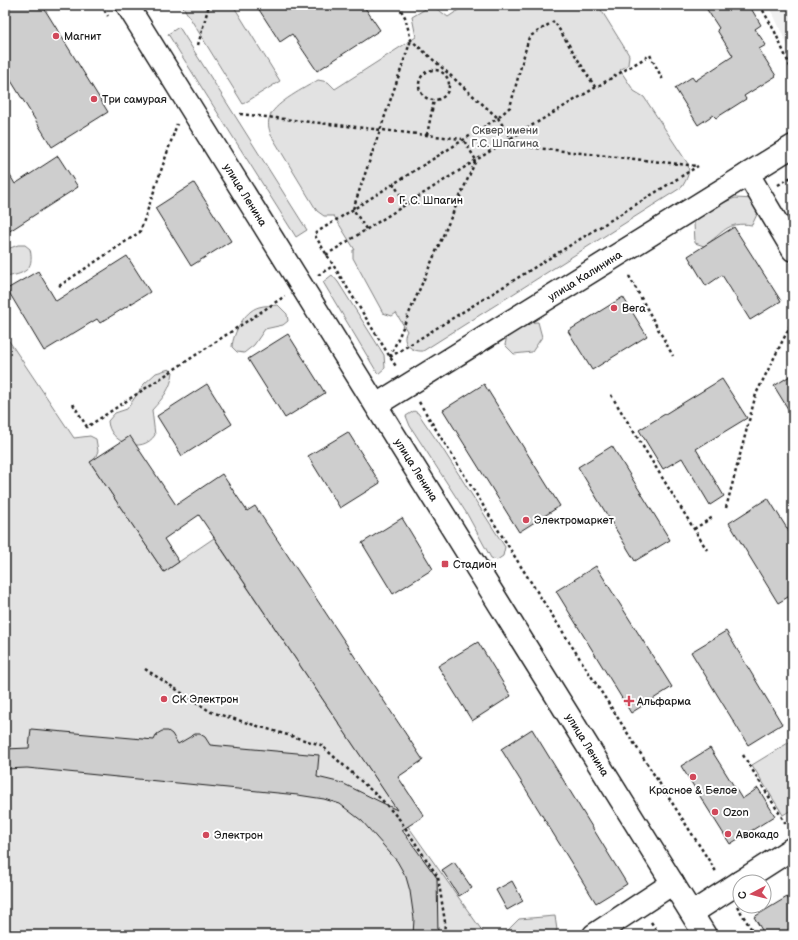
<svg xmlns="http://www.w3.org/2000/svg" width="798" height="940" viewBox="0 0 798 940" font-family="'Balsamiq Sans',sans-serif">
  <rect width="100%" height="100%" fill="#fff"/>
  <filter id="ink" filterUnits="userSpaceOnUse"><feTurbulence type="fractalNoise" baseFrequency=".025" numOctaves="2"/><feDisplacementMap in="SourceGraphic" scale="8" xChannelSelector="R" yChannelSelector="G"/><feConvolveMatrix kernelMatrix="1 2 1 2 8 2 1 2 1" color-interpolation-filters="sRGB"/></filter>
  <g filter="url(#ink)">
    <!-- built -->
    <path fill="#f0f0f0" d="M767,5H793V57L775,18Z"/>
    <!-- green -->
    <g fill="#e2e2e2" stroke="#7f7f7f">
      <path d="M182,5H233L280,81L243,104Z"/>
      <path d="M432,5L448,17L466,5H598L629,55L628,65L620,70L634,91L644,97L688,164C690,173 687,179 682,187L423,351C412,352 400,343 407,331L396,313L392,316L383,313L353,258V250H355L334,216H324L317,211L271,135C269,129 267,123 270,116C276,102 305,88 318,80L328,82L335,89L416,37L412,17Z"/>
      <path d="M179,27L307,230L296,237L168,34Z"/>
      <path d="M735,198L755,199L760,208L752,225C726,221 724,233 704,246L695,243L694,223L707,209Z"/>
      <path d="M18,245H25L30,249C35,271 23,274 5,277V250Z"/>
      <path d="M332,275L338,282L384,355L385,368L378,374L323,282Z"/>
      <path d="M278,305L287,314L288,321L283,325L265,329L254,345L244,353L237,352L232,347C233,334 244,311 259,307C265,305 272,306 278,305Z"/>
      <path d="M538,322L542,337L532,352L514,354L505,345L508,331L520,323Z"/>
      <path d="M5,335L74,438L90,436L96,439L98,451L92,465L164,572L214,538L408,826L483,932L481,935H5Z"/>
      <path d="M169,369L173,372C171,389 163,398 152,410L155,435C142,455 109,443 108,421L115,413L127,409L144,384L156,373Z"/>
      <path d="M414,411L418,413L442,448L505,547L503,556L497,560L491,558L467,514L410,426L406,416Z"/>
      <path d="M793,740V809L783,815L752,765Z"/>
      <path d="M555,916L557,930L550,935H503L519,919Z"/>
    </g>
    <!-- building -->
    <g fill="#cecece" stroke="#1c1c1c">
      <path d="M5,5H42L108,112L52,147L5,71Z"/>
      <path d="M256,5H363L380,30L317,71L292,34L280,42Z"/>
      <path d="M704,5H749L761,25L755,29L766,45L759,49L776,76L744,96L746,99L716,118L713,115L698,125L675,88L692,77L695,81L733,56L717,30L719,28Z"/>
      <path d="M58,156L78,187L5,234V167L15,184Z"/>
      <path d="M194,183L231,241L191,266L155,208Z"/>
      <path d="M734,227L781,301L750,320L722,275L706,286L688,256Z"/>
      <path d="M127,256L150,292L100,323L97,319L44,351L7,289L38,271L56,301Z"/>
      <path d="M623,297L647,336L592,370L568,331Z"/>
      <path d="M288,334L325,393L285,418L248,359Z"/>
      <path d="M793,374V417L774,386Z"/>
      <path d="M722,379L747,418L696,449L724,496L710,505L682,458L663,469L639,430Z"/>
      <path d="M207,384L232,424L182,456L157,416Z"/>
      <path d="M484,384L560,506L519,532L443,410Z"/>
      <path d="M348,432L380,483L340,508L308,456Z"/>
      <path d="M130,436L176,505L222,474L247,511L255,506L423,760L398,777L424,816L402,830L437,878L438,935H413L414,919L410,891L406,877L397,861L362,821L340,804L324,799L298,795L27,768L5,769V749L29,748L31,729L154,740L157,734L162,731H168L172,734L178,744L195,734H200L205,737L210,745L319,755L317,777L342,783L397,810L199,515L164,539L179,562L164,572L90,462Z"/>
      <path d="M612,446L670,540L635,561L578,467Z"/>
      <path d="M768,498L793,538V594L778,603L729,523Z"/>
      <path d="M402,518L433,569L393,594L362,543Z"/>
      <path d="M596,566L672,687L631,713L556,591Z"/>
      <path d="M726,631L782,724L748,745L691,652Z"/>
      <path d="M478,642L511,696L472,721L438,666Z"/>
      <path d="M532,729L627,884L596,903L501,749Z"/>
      <path d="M710,748L742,799L758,788L775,816L730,844L681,766Z"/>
      <path d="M454,862L472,888L459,896L442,870Z"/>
      <path d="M512,881L523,901L507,910L496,890Z"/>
      <path d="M787,897L793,906V935H765L754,917Z"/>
    </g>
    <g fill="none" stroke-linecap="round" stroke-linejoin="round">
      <!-- minor casing -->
      <g stroke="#1c1c1c" stroke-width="25">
        <g id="minor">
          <path d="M748,174L793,250"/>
          <path d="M376,405L793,146"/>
          <path d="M740,882L793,848"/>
          <path d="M692,913L740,882"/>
          <path d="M594,935L673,883"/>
        </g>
      </g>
      <!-- tertiary casing -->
      <g stroke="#1c1c1c" stroke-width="25">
        <path id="tertiary" d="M127,5L705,935"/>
      </g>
      <!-- path -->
      <g stroke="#1c1c1c" stroke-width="2.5" stroke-dasharray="3 3" stroke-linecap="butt">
        <path d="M101,5L108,16"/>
        <path d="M398,5L405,17L411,40L498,118L510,107L529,37L554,21L595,87"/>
        <path d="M760,5L775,32L793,73"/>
        <path d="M198,45L209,5"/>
        <circle cx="434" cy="85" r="15"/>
        <path d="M240,114L462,139"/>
        <path d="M427,135L434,100"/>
        <path d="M511,138L650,55L663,80"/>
        <path d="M501,144L697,166"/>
        <path d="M393,183L406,204"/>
        <path d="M778,185L793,176"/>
        <path d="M366,229L353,209L411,40"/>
        <path d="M326,255L511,138L498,118L314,234L390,357L397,368"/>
        <path d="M318,275L333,266"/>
        <path d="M629,276L673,356"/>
        <path d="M59,286L140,232L177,124"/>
        <path d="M390,357L698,166"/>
        <path d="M390,357L476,160L463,139"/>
        <path d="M611,395L707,550"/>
        <path d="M419,402L520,565L717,873"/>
        <path d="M73,404L87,427L285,296"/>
        <path d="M726,508L756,394L793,320"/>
        <path d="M694,529L713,517"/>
        <path d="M145,669L211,712L321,745L382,800L400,820L438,877L445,922L444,935"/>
        <path d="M743,755L786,824"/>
        <path d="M737,906L755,935"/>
        <path d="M651,922L660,935"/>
      </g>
      <!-- minor -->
      <use href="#minor" stroke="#fff" stroke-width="22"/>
      <!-- tertiary -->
      <use href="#tertiary" stroke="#fff" stroke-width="22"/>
    </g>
  </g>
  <!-- markers -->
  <g fill="#d1495b" stroke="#fff" stroke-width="1.5">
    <circle cx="56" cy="36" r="4"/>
    <circle cx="94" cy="99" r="4"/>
    <circle cx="391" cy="200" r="4"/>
    <circle cx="614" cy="308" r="4"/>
    <circle cx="526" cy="520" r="4"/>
    <rect x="441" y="560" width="8" height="8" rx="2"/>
    <circle cx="164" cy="699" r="4"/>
    <path d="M627 695h4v4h4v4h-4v4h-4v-4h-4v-4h4z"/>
    <circle cx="693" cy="777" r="4"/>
    <circle cx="715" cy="812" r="4"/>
    <circle cx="728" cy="834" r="4"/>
    <circle cx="206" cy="835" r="4"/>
  </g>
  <g text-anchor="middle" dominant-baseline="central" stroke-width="4" stroke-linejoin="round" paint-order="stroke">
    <!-- poi labels -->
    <g font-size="11" fill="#1c1c1c" stroke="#fff" text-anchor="start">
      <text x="64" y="36">Магнит</text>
      <text x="102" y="99">Три самурая</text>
      <text x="399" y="200">Г. С. Шпагин</text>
      <text x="622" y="308">Вега</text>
      <text x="534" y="520">Электромаркет</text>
      <text x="453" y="564">Стадион</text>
      <text x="172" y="699">СК Электрон</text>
      <text x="637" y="701">Альфарма</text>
      <text x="693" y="790" text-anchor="middle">Красное &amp; Белое</text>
      <text x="723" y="812">Ozon</text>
      <text x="736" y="834">Авокадо</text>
      <text x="214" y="835">Электрон</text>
    </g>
    <!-- park labels -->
    <g font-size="11" fill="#575757" stroke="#fff">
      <text x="505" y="130">Сквер имени<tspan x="505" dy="13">Г.С. Шпагина</tspan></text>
    </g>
    <!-- street labels -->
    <g font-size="11" fill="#1c1c1c" stroke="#fff">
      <text transform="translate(245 195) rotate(58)">улица Ленина</text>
      <text transform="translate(585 276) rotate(-32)">улица Калинина</text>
      <text transform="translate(416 470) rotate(58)">улица Ленина</text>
      <text transform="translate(587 745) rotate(58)">улица Ленина</text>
    </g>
  </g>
  <!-- margin -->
  <rect width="798" height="940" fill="none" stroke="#fff" stroke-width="20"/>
  <rect x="10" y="10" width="778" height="920" fill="none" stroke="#1c1c1c" stroke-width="1.5" filter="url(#ink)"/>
  <!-- north arrow -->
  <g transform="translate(752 894) rotate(263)"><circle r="19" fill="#ffffff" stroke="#a4a4a4"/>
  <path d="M0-3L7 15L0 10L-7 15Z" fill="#d1495b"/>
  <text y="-6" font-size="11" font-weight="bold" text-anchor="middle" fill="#1c1c1c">С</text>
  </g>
</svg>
